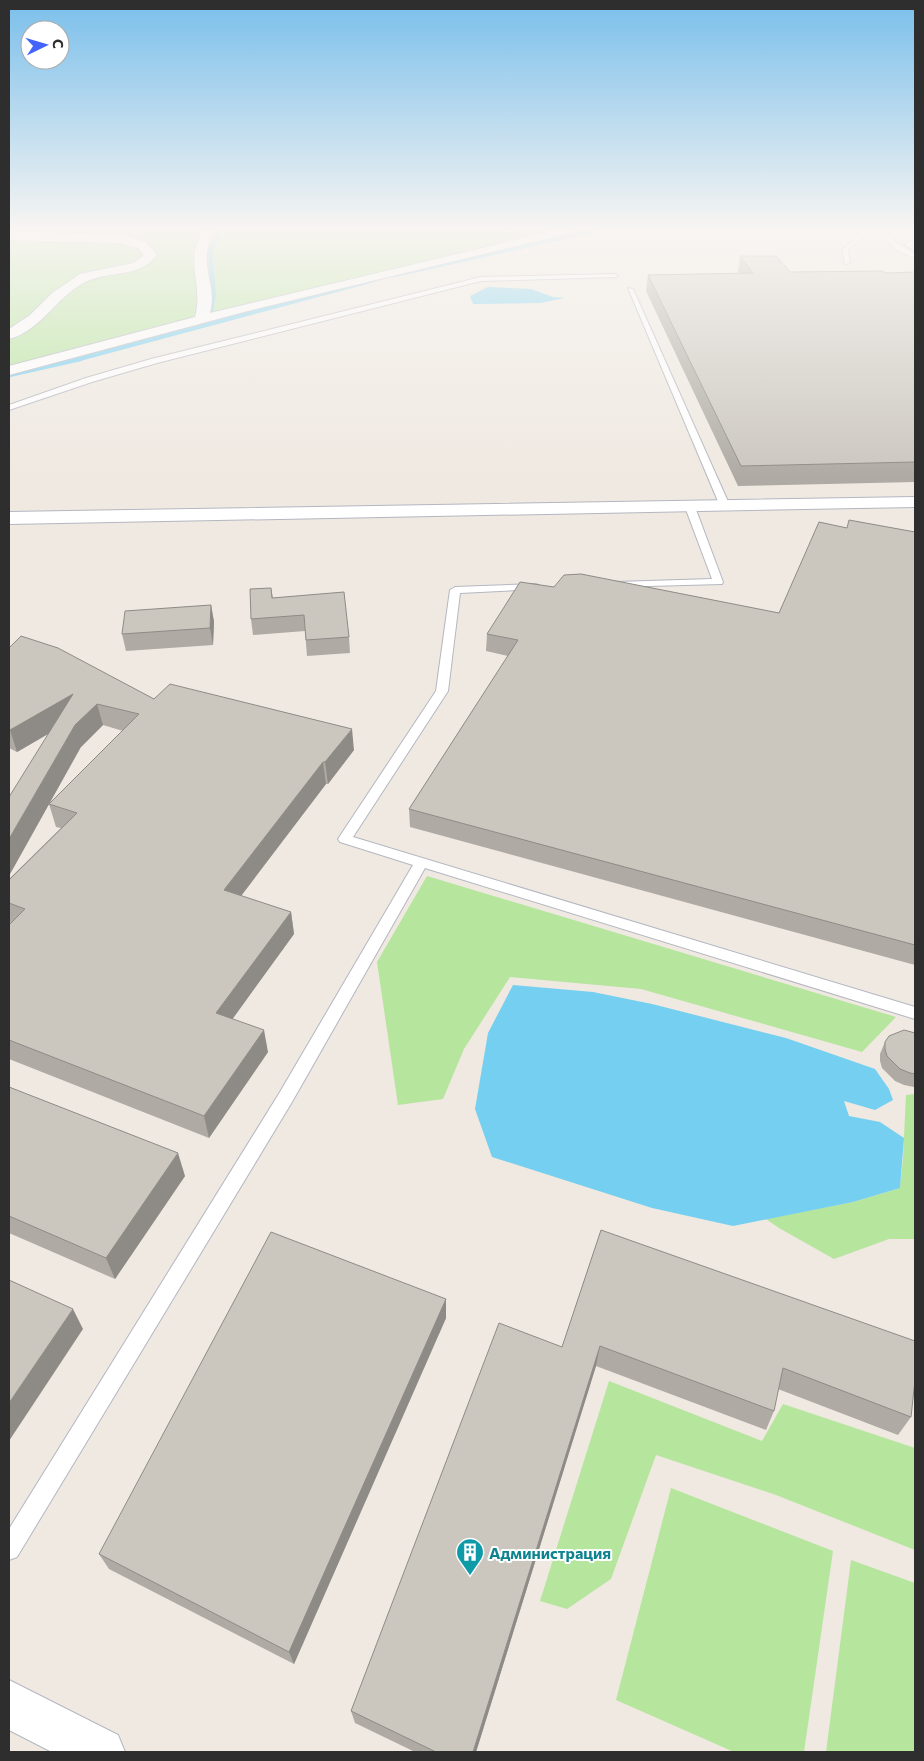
<svg xmlns="http://www.w3.org/2000/svg" width="924" height="1761" viewBox="0 0 924 1761" font-family="Commissioner,sans-serif">
  <rect width="100%" height="100%" fill="#efe9e1"/>
  <!-- green -->
  <g fill="#b6e59e">
    <path d="M9,231H591L322,291L58,360L9,371Z"/>
    <path d="M427,876L896,1017L862,1052L641,989L510,977L464,1049L443,1099L398,1105L377,962Z"/>
    <path d="M915,1094V1239H889L834,1259L779,1228L766,1219L853,1202L900,1188L903,1158L906,1095Z"/>
    <path d="M609,1381L762,1441L783,1404L915,1448V1550L776,1495L656,1455L611,1579L567,1609L540,1601Z"/>
    <path d="M671,1488L833,1551L804,1752H734L616,1700Z"/>
    <path d="M851,1560L915,1583V1752H826Z"/>
  </g>
  <!-- water -->
  <g fill="#75cff0">
    <path d="M488,287L531,289L553,297L565,298L540,303L473,304L470,296Z"/>
    <path d="M513,985L593,992L652,1004L786,1038L875,1069L889,1089L893,1100L875,1110L844,1101L849,1116L880,1122L904,1138L900,1188L853,1202L733,1226L652,1208L492,1157L475,1109L488,1033Z"/>
  </g>
  <g fill="none" stroke-linecap="round" stroke-linejoin="round">
    <!-- stream-far1 -->
    <g stroke="#75cff0" stroke-width="4">
      <path d="M395,275L593,231"/>
      <path d="M211,311L214,295L210,253L220,231"/>
      <path d="M76,360L374,280"/>
    </g>
    <!-- stream -->
    <path stroke="#75cff0" stroke-width="4.5" d="M9,375L80,359"/>
    <!-- lane casing -->
    <g stroke="#b4b7c1" stroke-width="2">
      <g id="lane">
        <path d="M867,231H875L865,235L848,250L850,263L845,264L842,250L861,233Z"/>
        <path d="M894,231H900L893,237L894,241L915,254V258C904,254 889,249 887,236Z"/>
        <path d="M910,231H915V234Z"/>
        <path d="M915,240V244H912L915,246V250L905,245L908,242Z"/>
        <path d="M615,274L618,276L617,277L481,281L157,363L92,382L9,410V405L86,378L151,359L481,277Z"/>
        <path d="M628,288L633,289L730,506L728,508L725,509L720,506Z"/>
        <path d="M690,504L695,507L723,582L722,584L612,587L611,585L616,582L712,579L685,507Z"/>
        <path d="M535,584L539,585V589L460,593L448,691L353,837L915,1007V1019L425,868L292,1102L17,1557L9,1560V1529L280,1092L413,865L340,842L338,839L436,691L450,590L455,587Z"/>
      </g>
    </g>
    <!-- street casing -->
    <g stroke="#b4b7c1" stroke-width="2">
      <g id="street">
        <path d="M202,231H214C196,265 218,282 210,313L553,231H572L566,234L244,312L9,375V366L195,317C204,284 184,264 202,231Z"/>
        <path d="M9,232L121,235L146,242L157,255C140,277 113,271 90,280C59,292 42,331 9,339V329L30,315L52,293L80,274L133,263L144,255L138,248L120,243L9,240Z"/>
        <path d="M915,497V507L9,524V512Z"/>
      </g>
    </g>
    <!-- secondary casing -->
    <g stroke="#b4b7c1" stroke-width="2">
      <path id="secondary" d="M9,1680L118,1735L125,1752H52L9,1730Z"/>
    </g>
    <!-- lane -->
    <use href="#lane" fill="#fff" fill-rule="evenodd"/>
    <!-- street -->
    <use href="#street" fill="#fff" fill-rule="evenodd"/>
    <!-- secondary -->
    <use href="#secondary" fill="#fff" fill-rule="evenodd"/>
  </g>
  <!-- wall -->
  <g fill="#afaba4">
    <path d="M740,256L790,272L886,273L915,272V482L738,486L646,291L648,275L739,273L738,272Z"/>
    <path d="M847,528L915,532V965L410,827L409,809L508,656L486,651L487,634L554,587L779,613Z"/>
    <path d="M271,588L273,598L349,637L350,653L307,656L305,631L253,635L251,619Z"/>
    <path d="M211,605L214,622L213,645L126,651L122,634Z"/>
    <path d="M9,648L154,699L354,750L328,784H326L241,896L291,912L294,934L232,1019L268,1052L209,1138L9,1059V925L11,923L9,922V879L61,828L56,827L49,804L123,731L103,725L81,747L48,734L17,752L9,748Z"/>
    <path d="M915,1033V1086L914,1087L904,1085L895,1081L882,1068L880,1061V1054L885,1042Z"/>
    <path d="M9,1087L185,1176L115,1279L9,1233Z"/>
    <path d="M601,1230L911,1417L898,1435L778,1389L774,1411L766,1430L596,1366L476,1752H415L355,1723L351,1711L562,1347Z"/>
    <path d="M446,1299V1318L294,1664L109,1569L99,1554Z"/>
  </g>
  <!-- shaded-wall -->
  <g fill="#8e8b86">
    <path d="M211,605L214,622L213,645L210,628Z"/>
    <path d="M73,694L79,716L17,752L10,730Z"/>
    <path d="M97,704L103,725L81,747L9,876V839L75,725Z"/>
    <path d="M352,729L354,750L328,784L325,762Z"/>
    <path d="M323,762L326,784L228,913L224,890Z"/>
    <path d="M291,912L294,934L221,1035L216,1013Z"/>
    <path d="M264,1030L268,1052L209,1138L204,1116Z"/>
    <path d="M178,1153L185,1176L115,1279L106,1258Z"/>
    <path d="M446,1299V1318L294,1664L289,1652Z"/>
    <path d="M73,1309L83,1329L9,1441V1403Z"/>
    <path d="M600,1346L596,1366L476,1752H473Z"/>
  </g>
  <!-- building -->
  <g fill="#cbc7bf" stroke="#8e8b86">
    <path d="M740,256H776L790,272L882,271L886,273L915,272V462L741,466L648,275L753,273Z"/>
    <path d="M849,520L915,532V945L409,809L518,640L487,634L520,582L554,587L564,575L581,574L779,613L819,522L847,528Z"/>
    <path d="M271,588L272,598L344,592L349,637L306,640L304,615L251,619L250,589Z"/>
    <path d="M211,605L210,628L122,634L125,611Z"/>
    <path d="M21,636L58,648L154,699L170,684L352,729L325,762H323L224,890L291,912L216,1013L264,1030L204,1116L9,1040V925L25,909L9,903V880L77,813L49,804L139,714L97,704L75,725L9,839V797L73,694L10,730H9V648Z"/>
    <path d="M904,1030L915,1033V1074L910,1073L900,1069L887,1056L885,1049V1042L889,1036Z"/>
    <path d="M9,1087L178,1153L106,1258L9,1216Z"/>
    <path d="M601,1230L915,1341V1380L911,1417L783,1368L774,1411L600,1346L473,1752H436L351,1711L499,1323L562,1347Z"/>
    <path d="M271,1232L446,1299L289,1652L99,1554Z"/>
    <path d="M9,1280L73,1309L9,1403Z"/>
  </g>
  <!-- sky -->
  <linearGradient id="sky" x2="0" y2="1"><stop stop-color="#7abfeb"/><stop offset="0.48" stop-color="#f8f5f2"/><stop offset="1" stop-color="#f8f5f2" stop-opacity="0"/></linearGradient>
  <rect width="924" height="477" fill="url(#sky)"/>
  <!-- icons -->
  <defs>
    <g id="building-pin" transform="scale(1.4375)"><path d="M0 17L-7.5 6A9.5 9.5 0 1 1 7.5 6Z" fill="#0f9aa8" stroke="#fff"/><path d="M-4-6H4V6H1V3H-1V6H-4ZM-2.5-4.3h1.7v1.8h-1.7ZM.8-4.3h1.7v1.8H.8ZM-2.5-1h1.7V.8h-1.7ZM.8-1h1.7V.8H.8Z" fill="#fff"/></g>
  </defs>
  <g fill-rule="evenodd">
    <use href="#building-pin" x="470" y="1552"/>
  </g>
  <g text-anchor="middle" dominant-baseline="central" stroke-width="4" stroke-linejoin="round" paint-order="stroke">
    <!-- near-culture labels -->
    <g font-size="16" font-weight="bold" fill="#0d838f" stroke="#fff" text-anchor="start">
      <text x="489" y="1552">Администрация</text>
    </g>
  </g>
  <!-- border -->
  <rect width="924" height="1761" fill="none" stroke="#2e2e2e" stroke-width="20"/>
  <!-- north arrow -->
  <g transform="translate(45 45) rotate(85)"><circle r="24" fill="#ffffff" stroke="#ababab"/>
  <path d="M0-4L9 19L0 12L-9 19Z" fill="#4264fb"/>
  <text y="-8" font-size="14" font-weight="bold" text-anchor="middle" fill="#2e2e2e">С</text>
  </g>
</svg>
